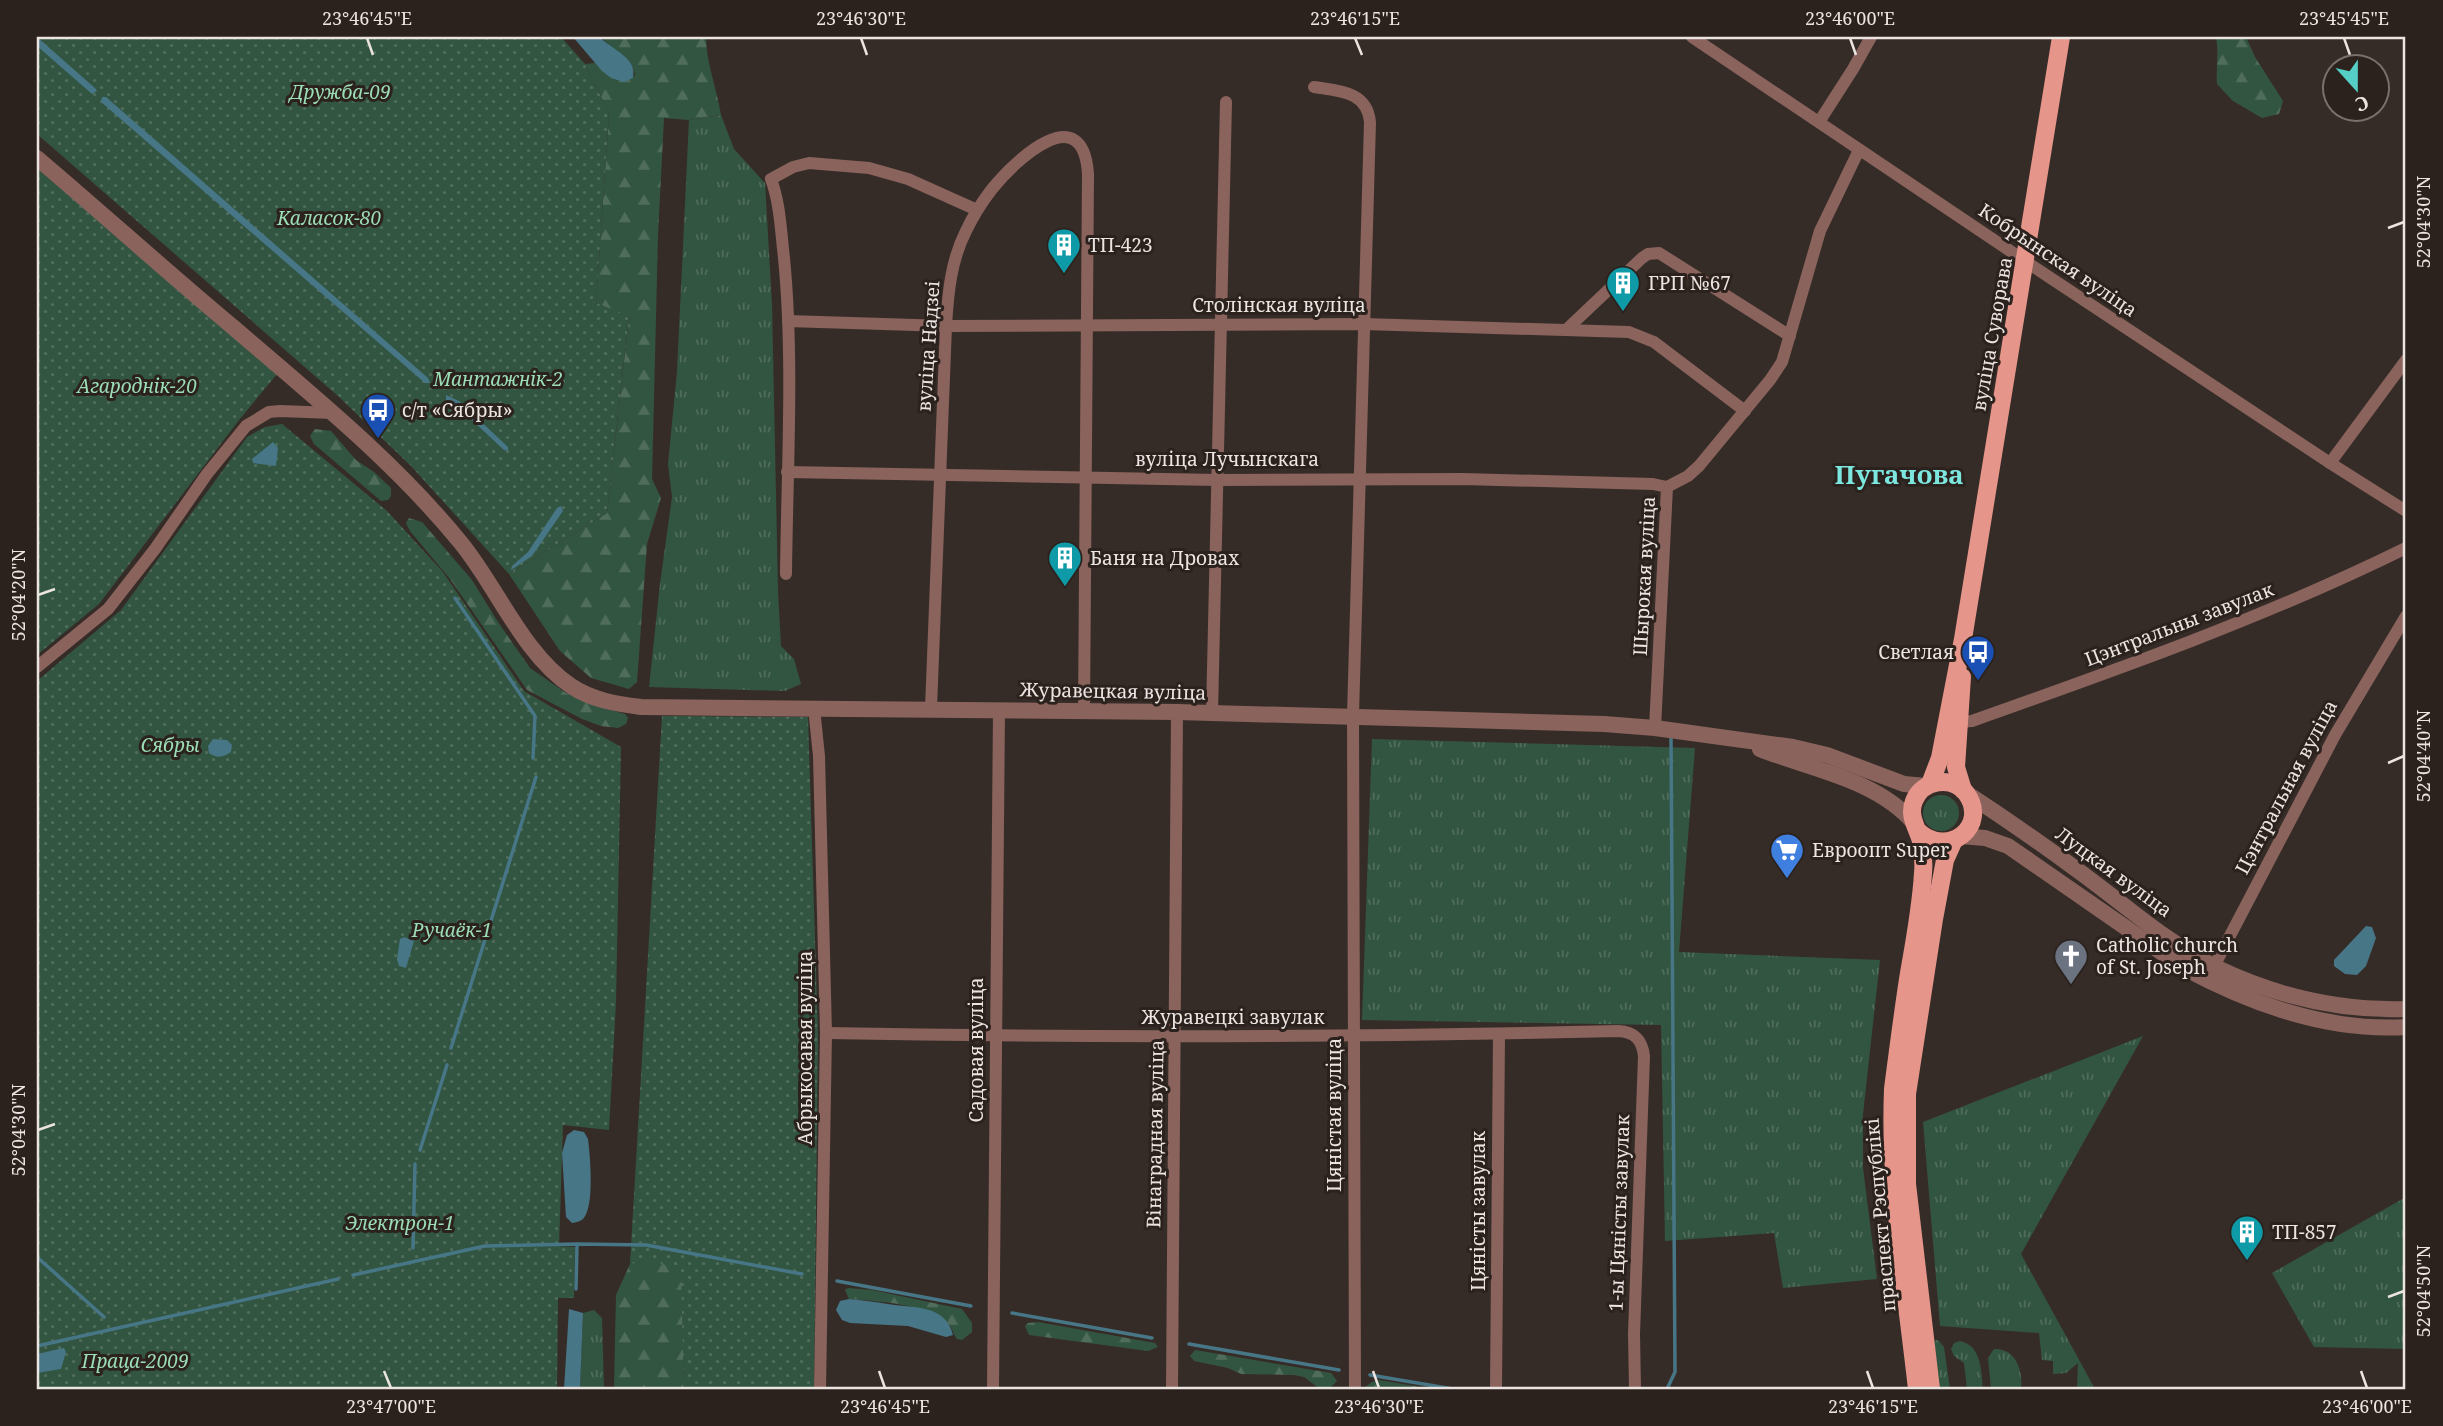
<svg xmlns="http://www.w3.org/2000/svg" width="2443" height="1426" viewBox="0 0 2443 1426" font-family="'Noto Serif',serif">
  <defs>
    <pattern id="grass-tufts" width="24" height="20" patternUnits="userSpaceOnUse" patternTransform="scale(1.75)"><rect width="24" height="20" fill="#325541"/><path d="M3 7l-1-3M5 7V3M7 7l1-3M15 17l-1-3M17 17v-4M19 17l1-3" fill="none" stroke="#506d5c"/></pattern>
    <pattern id="forest-firs" width="22" height="20" patternUnits="userSpaceOnUse" patternTransform="scale(1.75)"><rect width="22" height="20" fill="#325541"/><path d="M5 1l3.5 6h-7zM16 11l3.5 6h-7z" fill="#506d5c"/></pattern>
    <pattern id="garden-dots" width="8" height="8" patternUnits="userSpaceOnUse" patternTransform="scale(1.75)"><rect width="8" height="8" fill="#325541"/><path d="M2 2h.1M6 6h.1" fill="none" stroke="#506d5c" stroke-width="1.8" stroke-linecap="round"/></pattern>
  </defs>
  <rect width="100%" height="100%" fill="#362c27"/>
  <!-- grass -->
  <g fill="url(#grass-tufts)">
    <path d="M721,115L734,149L765,183L772,304L778,591L781,646L794,659L801,684L785,691L649,687L660,584L672,497L668,464L677,372L689,120Z"/>
    <path d="M1372,739L1695,748L1679,952L1880,960L1863,1114V1168L1877,1279L1783,1288L1774,1233L1665,1241L1661,1025L1362,1020Z"/>
    <circle cx="1941" cy="813" r="18"/>
    <path d="M2143,1036L2021,1254L2095,1389H2077L2078,1363L2066,1373L2053,1374V1361L2042,1360L2039,1333L1940,1326L1923,1122Z"/>
    <path d="M2406,1197V1349L2314,1347L2272,1273Z"/>
    <path d="M594,1310L602,1318L604,1389H580L583,1313Z"/>
    <path d="M1938,1340L1944,1347L1950,1389H1935L1933,1341Z"/>
    <path d="M1960,1341C1982,1346 1981,1371 1983,1389H1967L1964,1363L1954,1356L1951,1349L1954,1343Z"/>
    <path d="M1994,1349C2016,1348 2023,1371 2021,1389H1991L1988,1358Z"/>
  </g>
  <!-- forest -->
  <g fill="url(#forest-firs)">
    <path d="M602,37H706C706,63 717,89 721,115L689,120L664,118L658,235L652,479L661,498L647,544L637,682L629,689L591,678L560,651L509,574L607,513L629,317L596,303L609,113L585,64L595,63L611,78H633L635,74C630,55 611,52 602,37Z"/>
    <path d="M2216,37H2246L2255,57L2283,101L2279,114L2262,118L2233,101L2217,84C2216,69 2219,52 2216,37Z"/>
    <path d="M315,429L331,431L356,460L374,472L391,488V496L388,500L381,501L314,444L310,436Z"/>
    <path d="M409,518L422,522L472,580L498,622L530,668L566,693L590,704L625,714L628,718L626,724L618,728L601,726L582,719L527,690L450,579L410,531L406,523Z"/>
    <path d="M648,1260L667,1264L682,1274L684,1389H614L616,1295L630,1264Z"/>
    <path d="M848,1288L872,1290L962,1309L972,1323V1332L962,1340L957,1339C953,1334 953,1329 949,1325C933,1304 874,1301 849,1299L845,1290Z"/>
    <path d="M1038,1322L1155,1343L1158,1347L1148,1351L1029,1335L1025,1326L1028,1323Z"/>
    <path d="M1195,1350L1331,1373L1337,1381L1329,1389H1320L1304,1377L1294,1375L1241,1374L1228,1368L1194,1361L1190,1356Z"/>
    <path d="M1379,1380L1433,1389H1363L1372,1382Z"/>
  </g>
  <!-- garden -->
  <g fill="url(#garden-dots)">
    <path d="M37,37H561L585,64L609,113L596,303L629,316L607,513L509,574L411,466L338,396L37,134Z"/>
    <path d="M37,165L277,374L239,420L99,604L37,655Z"/>
    <path d="M282,424L387,511L443,572L524,691L621,747L616,1002L609,1130L563,1125L559,1246L575,1247L574,1298H558L557,1389H37V681L121,610L247,437L265,427Z"/>
    <path d="M662,716L808,717L818,1037L814,1389H684L681,1274C662,1261 653,1259 630,1264Z"/>
  </g>
  <!-- water -->
  <g fill="#477687">
    <path d="M37,37L96,89L97,91L92,94L37,46Z"/>
    <path d="M573,37H600C612,50 638,58 633,78L624,82L611,78L602,71Z"/>
    <path d="M102,97H106L428,378L430,383H425L101,102Z"/>
    <path d="M446,395L459,401L508,447V451L504,450L461,410L446,400Z"/>
    <path d="M273,442L278,448L276,466L253,463L252,459Z"/>
    <path d="M561,506L563,511L532,556L511,570L512,566L528,552L557,508Z"/>
    <path d="M213,739L227,740L232,745L231,752C223,757 218,759 209,753L208,746Z"/>
    <path d="M2366,926L2372,927L2376,938L2366,966L2357,975L2345,974L2334,966V960Z"/>
    <path d="M404,937L414,941L406,968L399,966L397,959L400,939Z"/>
    <path d="M574,1130L584,1132L588,1139C590,1155 595,1207 583,1219C579,1222 577,1222 572,1223L566,1217L562,1153L567,1135Z"/>
    <path d="M849,1299C863,1300 875,1302 888,1304C912,1308 946,1304 953,1335L946,1337L908,1326L850,1323L842,1320L836,1310L840,1301Z"/>
    <path d="M569,1309L583,1313L580,1389H564Z"/>
    <path d="M64,1348L66,1352L61,1369L37,1373V1354Z"/>
  </g>
  <g fill="none" stroke-linecap="round" stroke-linejoin="round">
    <!-- stream -->
    <g stroke="#477687" stroke-width="3.5">
      <path d="M455,598L535,716L533,758"/>
      <path d="M451,1048L536,777"/>
      <path d="M420,1150L447,1065"/>
      <path d="M413,1248L415,1164"/>
      <path d="M37,1257L104,1317"/>
      <path d="M353,1275L485,1246L577,1244L646,1245L802,1274"/>
      <path d="M837,1281L971,1306"/>
      <path d="M576,1289L577,1244"/>
      <path d="M1012,1313L1152,1338"/>
      <path d="M1189,1344L1339,1370"/>
      <path d="M37,1346L338,1279"/>
      <path d="M1370,1375L1453,1389"/>
      <path d="M1667,1389L1675,1372L1671,739"/>
    </g>
    <!-- minor -->
    <g stroke="#8a635d" stroke-width="12">
      <path d="M1692,37L2040,271L2330,463L2406,511"/>
      <path d="M1314,87C1339,91 1367,91 1370,122L1353,715L1355,1389"/>
      <path d="M1819,122L1853,69L1871,37"/>
      <path d="M788,321L946,326L1364,324L1629,332L1654,342L1745,411"/>
      <path d="M1567,329L1642,258L1648,254L1659,253L1790,336"/>
      <path d="M2330,463L2406,360"/>
      <path d="M787,472L1218,480L1463,479L1653,484L1667,487"/>
      <path d="M786,574C787,470 794,361 784,258C781,232 780,203 771,179L793,167L809,163L869,168L908,179L977,210"/>
      <path d="M37,667L108,609L155,549L207,474L246,426L269,412L280,411L333,413"/>
      <path d="M814,708L819,756L826,1033L820,1389"/>
      <path d="M931,708L946,326C948,293 951,260 966,231C973,216 982,202 992,189C1015,160 1083,97 1088,174L1084,712"/>
      <path d="M1212,713L1226,102"/>
      <path d="M1960,722L1972,721C2119,669 2266,617 2406,548"/>
      <path d="M1655,728L1667,487L1688,476L1699,466L1770,380L1782,362L1820,231L1859,150"/>
      <path d="M2210,974L2335,735L2406,616"/>
      <path d="M826,1033C1090,1038 1354,1037 1618,1031C1635,1032 1642,1040 1644,1056L1634,1334L1635,1389"/>
      <path d="M993,1389L999,710"/>
      <path d="M1172,1389L1177,712"/>
      <path d="M1496,1389L1499,1034"/>
    </g>
    <!-- tertiary -->
    <g stroke="#8a635d" stroke-width="16">
      <path d="M37,158C103,214 167,272 234,328C313,396 395,462 461,543C497,587 523,654 571,686C592,700 616,704 641,707L1177,712L1604,724L1655,728L1793,747L1827,755L1904,784L1926,786"/>
      <path d="M1760,749C1812,770 1876,779 1914,823"/>
      <path d="M1966,793C2005,818 2043,845 2080,872C2124,904 2166,942 2215,967C2275,996 2340,1011 2406,1009"/>
      <path d="M1961,836L1985,838L2008,846L2184,968C2251,1004 2329,1032 2406,1027"/>
    </g>
    <!-- primary -->
    <g stroke="#e6958a" stroke-width="18">
      <path d="M1962,677L1956,767L1963,790"/>
      <path d="M1930,784L1940,758L1963,639L2061,37"/>
      <path d="M1917,1389C1906,1290 1889,1189 1893,1089C1898,1050 1903,1011 1909,973C1915,939 1921,907 1923,873C1924,862 1923,852 1921,841C1917,827 1908,816 1914,801C1922,780 1952,775 1966,793C1990,826 1948,859 1918,831"/>
      <path d="M1931,1389L1907,1184V1094L1934,919L1945,860L1954,840"/>
    </g>
  </g>
  <!-- ticks -->
  <path fill="none" stroke="#ebe4e1" stroke-width="2.5" d="M367,38L373,55M861,38L867,55M1355,38L1362,55M1850,38L1856,55M2344,38L2350,55M2388,228L2404,222M38,595L55,589M2388,763L2404,756M38,1130L55,1124M2388,1297L2404,1291M384,1371L391,1388M879,1371L885,1388M1373,1371L1379,1388M1867,1371L1873,1388M2361,1371L2367,1388"/>
  <!-- icons -->
  <defs>
    <g id="building-pin" transform="scale(1.75)"><path d="M0 17L-7.5 6A9.5 9.5 0 1 1 7.5 6Z" fill="#0f9aa8" stroke="#2c221d"/><path d="M-4-6H4V6H1V3H-1V6H-4ZM-2.5-4.3h1.7v1.8h-1.7ZM.8-4.3h1.7v1.8H.8ZM-2.5-1h1.7V.8h-1.7ZM.8-1h1.7V.8H.8Z" fill="#fff"/></g>
    <g id="bus-pin" transform="scale(1.75)"><path d="M0 17L-7.5 6A9.5 9.5 0 1 1 7.5 6Z" fill="#1a4fb4" stroke="#2c221d"/><path d="M-5-6H5V4H4V6H2V4H-2V6H-4V4H-5ZM-3.5-4V0h7V-4ZM-3.5 1.2v1.5H-2V1.2ZM2 1.2v1.5H3.5V1.2Z" fill="#fff"/></g>
    <g id="supermarket-pin" transform="scale(1.75)"><path d="M0 17L-7.5 6A9.5 9.5 0 1 1 7.5 6Z" fill="#3f7fe0" stroke="#2c221d"/><path d="M-6-5.5h2.5l.6 2H6L4.5 2H-2.5L-4.4-4H-6ZM-1.5 3.2a1.3 1.3 0 1 0 .1 0ZM3 3.2a1.3 1.3 0 1 0 .1 0Z" fill="#fff"/></g>
    <g id="church-pin" transform="scale(1.75)"><path d="M0 17L-7.5 6A9.5 9.5 0 1 1 7.5 6Z" fill="#6b7280" stroke="#2c221d"/><path d="M-1.2-6h2.4v3.5h3.3v2.4h-3.3V6h-2.4V-.1h-3.3v-2.4h3.3Z" fill="#fff"/></g>
  </defs>
  <g fill-rule="evenodd">
    <use href="#building-pin" x="1064" y="245"/>
    <use href="#building-pin" x="1623" y="283"/>
    <use href="#bus-pin" x="378" y="410"/>
    <use href="#building-pin" x="1065" y="558"/>
    <use href="#bus-pin" x="1978" y="652"/>
    <use href="#supermarket-pin" x="1787" y="850"/>
    <use href="#church-pin" x="2071" y="956"/>
    <use href="#building-pin" x="2247" y="1232"/>
  </g>
  <g text-anchor="middle" dominant-baseline="central" stroke-width="6" stroke-linejoin="round" paint-order="stroke">
    <!-- park labels -->
    <g font-size="19" font-style="italic" fill="#9addb6" stroke="#2c221d">
      <text x="340" y="92">Дружба-09</text>
      <text x="329" y="218">Каласок-80</text>
      <text x="498" y="379">Мантажнік-2</text>
      <text x="137" y="386">Агароднік-20</text>
      <text x="170" y="745">Сябры</text>
      <text x="452" y="930">Ручаёк-1</text>
      <text x="400" y="1223">Электрон-1</text>
      <text x="135" y="1361">Праца-2009</text>
    </g>
    <!-- poi labels -->
    <g font-size="19" fill="#ebe4e1" stroke="#2c221d" text-anchor="start">
      <text x="1088" y="245">ТП-423</text>
      <text x="1648" y="283">ГРП №67</text>
      <text x="402" y="410">с/т «Сябры»</text>
      <text x="1090" y="558">Баня на Дровах</text>
      <text x="1954" y="652" text-anchor="end">Светлая</text>
      <text x="1812" y="850">Евроопт Super</text>
      <text x="2096" y="945">Catholic church<tspan x="2096" dy="22">of St. Joseph</tspan></text>
      <text x="2272" y="1232">ТП-857</text>
    </g>
    <!-- street labels -->
    <g font-size="19" fill="#ebe4e1" stroke="#2c221d">
      <text transform="translate(2058 260) rotate(34)">Кобрынская вуліца</text>
      <text x="1279" y="305">Столінская вуліца</text>
      <text transform="translate(1992 334) rotate(-80)">вуліца Суворава</text>
      <text transform="translate(928 346) rotate(-86)">вуліца Надзеі</text>
      <text x="1227" y="459">вуліца Лучынскага</text>
      <text transform="translate(1644 576) rotate(-87)">Шырокая вуліца</text>
      <text transform="translate(2179 624) rotate(-21)">Цэнтральны завулак</text>
      <text transform="translate(1113 691) rotate(1)">Журавецкая вуліца</text>
      <text transform="translate(2286 787) rotate(-62)">Цэнтральная вуліца</text>
      <text transform="translate(2114 872) rotate(36)">Луцкая вуліца</text>
      <text x="1233" y="1017">Журавецкі завулак</text>
      <text transform="translate(805 1048) rotate(-90)">Абрыкосавая вуліца</text>
      <text transform="translate(976 1050) rotate(-90)">Садовая вуліца</text>
      <text transform="translate(1334 1115) rotate(-90)">Цяністая вуліца</text>
      <text transform="translate(1155 1134) rotate(-89)">Вінаградная вуліца</text>
      <text transform="translate(1478 1211) rotate(-90)">Цяністы завулак</text>
      <text transform="translate(1619 1213) rotate(-88)">1-ы Цяністы завулак</text>
      <text transform="translate(1880 1215) rotate(-95)">праспект Рэспублікі</text>
    </g>
    <!-- district labels -->
    <g font-size="26" font-weight="bold" fill="#7ce7df" stroke="#2c221d">
      <text x="1899" y="474">Пугачова</text>
    </g>
  </g>
  <!-- border -->
  <rect width="2443" height="1426" fill="none" stroke="#2c221d" stroke-width="77"/>
  <!-- north arrow -->
  <g transform="translate(2356 88) rotate(159)"><circle r="33" fill="#2c221d" stroke="#78706b" stroke-width="2"/>
  <path d="M0-5L12 26L0 18L-12 26Z" fill="#55cec5"/>
  <text y="-10" font-size="19" font-weight="bold" text-anchor="middle" fill="#ebe4e1">С</text>
  </g>
  <rect x="38" y="38" width="2366" height="1350" fill="none" stroke="#ebe4e1" stroke-width="2.5"/>
  <g font-size="18" text-anchor="middle" fill="#ebe4e1">
    <text x="367" y="25">23°46'45"E</text>
    <text x="861" y="25">23°46'30"E</text>
    <text x="1355" y="25">23°46'15"E</text>
    <text x="1850" y="25">23°46'00"E</text>
    <text x="2344" y="25">23°45'45"E</text>
    <text transform="translate(2424 222) rotate(-90)" y="6">52°04'30"N</text>
    <text transform="translate(19 595) rotate(-90)" y="6">52°04'20"N</text>
    <text transform="translate(2424 756) rotate(-90)" y="6">52°04'40"N</text>
    <text transform="translate(19 1130) rotate(-90)" y="6">52°04'30"N</text>
    <text transform="translate(2424 1291) rotate(-90)" y="6">52°04'50"N</text>
    <text x="391" y="1413">23°47'00"E</text>
    <text x="885" y="1413">23°46'45"E</text>
    <text x="1379" y="1413">23°46'30"E</text>
    <text x="1873" y="1413">23°46'15"E</text>
    <text x="2367" y="1413">23°46'00"E</text>
  </g>
</svg>
